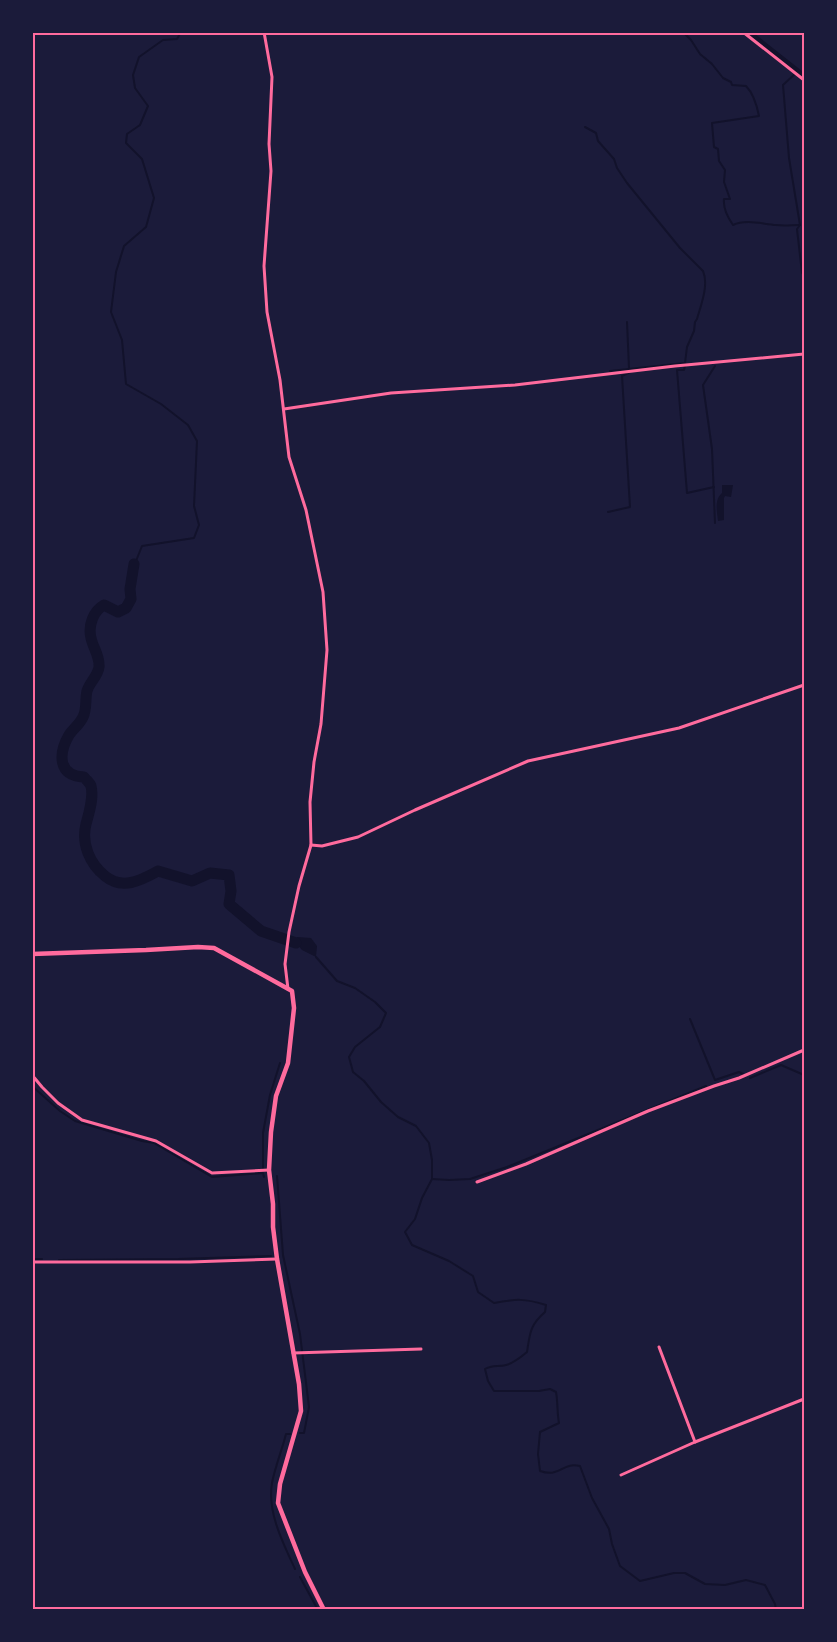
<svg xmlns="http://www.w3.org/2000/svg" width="837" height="1642" viewBox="0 0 837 1642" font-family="'Space Grotesk',sans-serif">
  <rect width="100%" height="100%" fill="#1b1b3a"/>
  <!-- water -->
  <g fill="#12122b">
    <path d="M722,485H733L731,497L725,496L724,498V520L718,521C717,511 714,500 722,493Z"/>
    <path d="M297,937L311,938L317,946L316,957L302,950L296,943Z"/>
  </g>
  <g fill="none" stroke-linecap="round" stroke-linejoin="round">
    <!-- stream -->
    <g stroke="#12122b" stroke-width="2">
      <path d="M683,32L691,40L700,54L712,64L723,78L731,82L732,85L746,86C754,94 757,106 759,116L712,123L714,147L718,149L719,161L725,170L724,182L730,199H724C723,208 728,218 733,225C746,219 762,224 776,225C784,226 792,225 800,225"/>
      <path d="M797,72L783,85L789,158L800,225L797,229L802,273L804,274"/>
      <path d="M585,127L596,133L598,141L614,159L617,168L627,183L680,248L703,271C709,285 701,305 697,319L695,322L694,331L687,347L685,363L610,371"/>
      <path d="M627,322L629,368"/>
      <path d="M685,365L684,370H677L687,493L714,487"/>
      <path d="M608,512L630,507L622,376L630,372"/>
      <path d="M715,523L712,449L703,385L715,366"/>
      <path d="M136,561L142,546L194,538L199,525L194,506L197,441L188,425L161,404L126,384L122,340L111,312L116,272L124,246L146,227L154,198L142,159L126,143L127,134L140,125L148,106L135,88L133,75L139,57L163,40L177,39L181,32"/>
      <path d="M316,957L337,981L355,988L375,1002L386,1013L380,1027L355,1047L349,1057L353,1072L364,1081L381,1102L398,1117L416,1126L429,1143L432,1160V1179L422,1198L415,1219L405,1232L412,1245L449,1261L473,1276L478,1292L494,1303C516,1299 524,1298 546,1305L545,1312C530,1325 530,1333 527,1352C521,1357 514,1363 506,1365C499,1367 492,1365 485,1369L488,1381L494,1391H539L550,1389L556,1392C558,1403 557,1413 559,1423L540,1432L538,1454L540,1471C561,1478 561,1462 580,1466L592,1498L609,1529L612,1544L620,1566L640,1581L674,1573H685L705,1584L725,1585L746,1580L765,1585L775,1604L776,1610"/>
      <path d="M690,1019L715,1080L739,1072L743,1074"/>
      <path d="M750,1078L781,1065L804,1075"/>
      <path d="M32,1086L60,1111L75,1121L142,1141L154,1143L212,1177L263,1173L264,1177"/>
      <path d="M263,1168V1133L270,1095L280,1063"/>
      <path d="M277,1176L283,1255L300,1334L309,1407L304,1433H300"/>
      <path d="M432,1179L449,1180L470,1179L507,1167L706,1086"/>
      <path d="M32,1259H42"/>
      <path d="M59,1260L178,1259L271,1256"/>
      <path d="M290,1434H286C282,1450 275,1467 272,1483C267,1512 283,1543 295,1569"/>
      <path d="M300,1577L318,1610"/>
    </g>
    <!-- canal -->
    <path stroke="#12122b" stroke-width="7" d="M747,32L804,77"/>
    <!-- river -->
    <path stroke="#12122b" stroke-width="11" d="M134,564L130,589L131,599L126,608L118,612L104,605C93,611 88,626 91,638C93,648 100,656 99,667C98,676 89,683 87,691C85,699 87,710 83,717C80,724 73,729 69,735C58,754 58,776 84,777C86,780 90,783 91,786C94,798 89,813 86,824C81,844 90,864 105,876C122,890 140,881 158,871L192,881L210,873L229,875L231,891L229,904L261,931L296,943"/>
    <!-- minor -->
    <g stroke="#ff6b9d" stroke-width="3">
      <path d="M264,32L272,77L269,144L271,171L264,266L267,312L280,380L289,457L306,510L323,592L327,650L321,724L314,762L310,802L311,845L299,886L289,932L285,964L288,989"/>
      <path d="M743,32L804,80"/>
      <path d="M284,409L391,393L515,385L675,366L804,354"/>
      <path d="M311,845L322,846L358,837L415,810L528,761L679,728L804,685"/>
      <path d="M32,1075L42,1087L58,1103L82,1120L156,1141L212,1173L269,1170"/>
      <path d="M477,1182L526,1164L648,1111L714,1086L739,1078L804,1050"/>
      <path d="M32,1262H190L277,1259"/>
      <path d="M659,1347L695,1442"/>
      <path d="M293,1353L421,1349"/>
      <path d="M621,1475L695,1442L804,1399"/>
    </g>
    <!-- secondary -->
    <path stroke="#ff6b9d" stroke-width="4.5" d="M32,954L146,950L198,947L214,948L292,991L294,1008L288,1063L276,1096L271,1132L269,1170L273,1204V1227L277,1259L299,1384L301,1411L280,1484L278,1503L305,1572L324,1610"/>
  </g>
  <!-- border -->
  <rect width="837" height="1642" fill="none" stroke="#1b1b3a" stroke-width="68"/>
  <rect x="34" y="34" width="769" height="1574" fill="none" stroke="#ff6b9d" stroke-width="2"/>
</svg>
